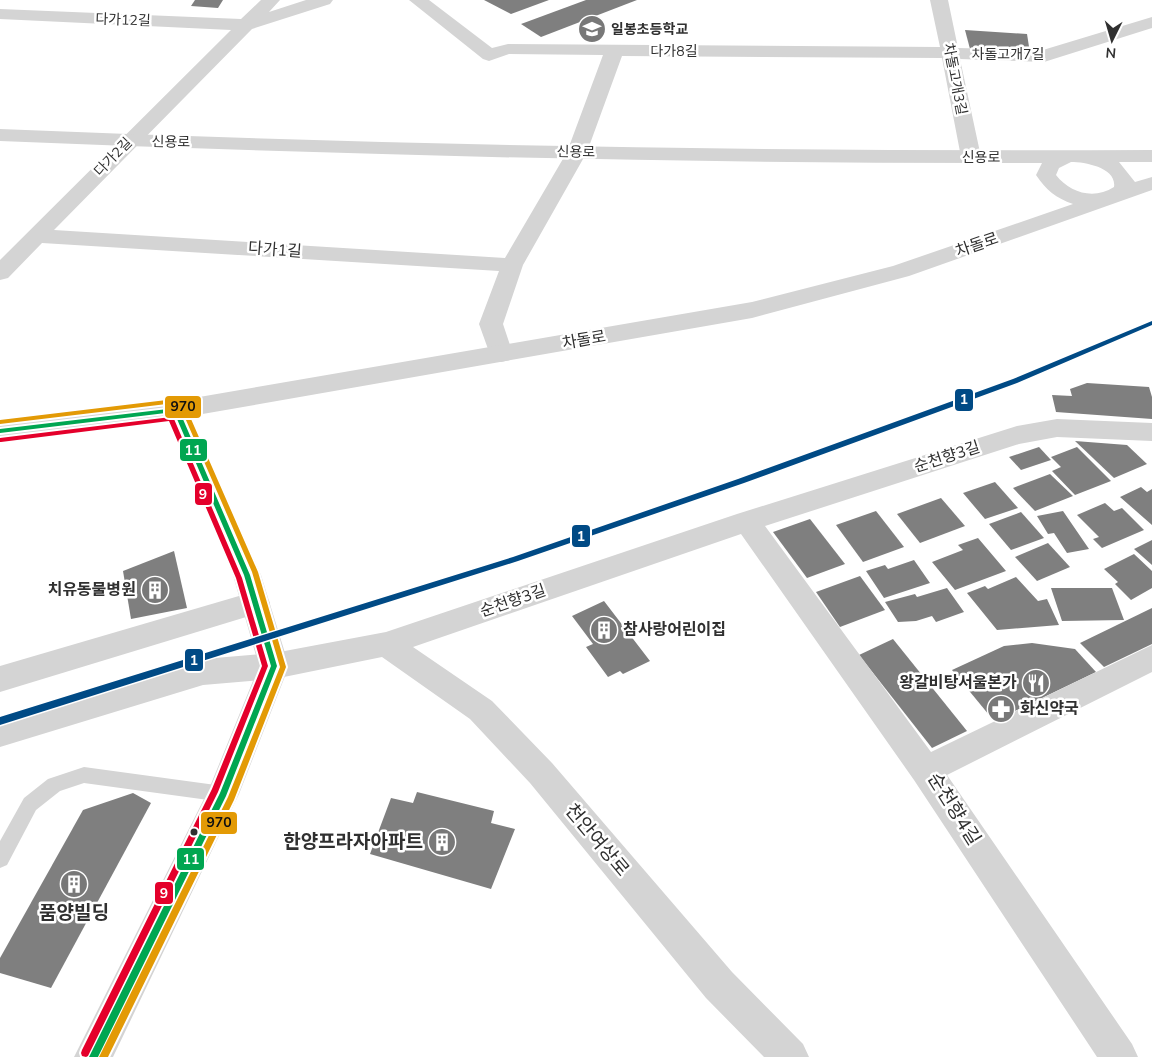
<svg xmlns="http://www.w3.org/2000/svg" width="1152" height="1057" viewBox="0 0 1152 1057" font-family="'Nunito Sans','Noto Sans KR',sans-serif">
  <rect width="100%" height="100%" fill="#fff"/>
  <!-- building -->
  <g fill="#7f7f7f">
    <path d="M195,0H223L218,8L191,6Z"/>
    <path d="M484,0H549L511,14Z"/>
    <path d="M586,0H637L541,37L521,24Z"/>
    <path d="M965,30L1027,34L1030,53L970,49Z"/>
    <path d="M1087,383L1149,387L1152,397V419L1056,412L1052,395L1072,396L1070,389Z"/>
    <path d="M1075,441L1127,445L1147,464L1114,478Z"/>
    <path d="M1039,447L1051,460L1021,470L1009,457Z"/>
    <path d="M1077,447L1111,481L1075,495L1052,471L1061,467L1051,457Z"/>
    <path d="M1050,474L1073,496L1035,511L1013,488Z"/>
    <path d="M995,482L1018,508L985,519L963,493Z"/>
    <path d="M1141,487L1147,492L1152,489V525L1120,497Z"/>
    <path d="M941,498L965,526L920,543L897,514Z"/>
    <path d="M1105,503L1114,511L1122,508L1144,530L1102,548L1093,539L1099,537L1077,515Z"/>
    <path d="M876,511L904,547L863,562L836,525Z"/>
    <path d="M1063,511L1089,549L1067,553L1054,533L1048,534L1037,516Z"/>
    <path d="M1021,512L1044,538L1011,550L989,524Z"/>
    <path d="M810,519L845,564L807,578L773,532Z"/>
    <path d="M978,538L1006,571L955,590L932,562L963,550L958,545Z"/>
    <path d="M1152,540V565L1134,549Z"/>
    <path d="M1048,543L1070,567L1037,581L1015,557Z"/>
    <path d="M174,551L187,608L131,619L123,571Z"/>
    <path d="M1134,554L1152,571V588L1131,600L1115,584L1118,582L1104,569Z"/>
    <path d="M914,560L930,583L884,598L866,571L885,565L888,569Z"/>
    <path d="M860,576L885,610L840,627L816,592Z"/>
    <path d="M1016,577L1038,601L1047,599L1059,625L997,630L967,593L985,586L988,589Z"/>
    <path d="M947,588L964,612L936,622L932,616L916,621L898,622L885,602L915,594L917,597Z"/>
    <path d="M1051,588H1112L1124,620L1062,621Z"/>
    <path d="M604,601L650,661L623,674L620,671L608,677L586,647L593,644L572,616Z"/>
    <path d="M1152,608V644L1104,667L1080,643Z"/>
    <path d="M893,639L967,731L932,748L859,655Z"/>
    <path d="M1032,643L1075,649L1096,672L994,721L952,670L1004,646Z"/>
    <path d="M417,792L494,811L491,823L515,829L491,889L370,854L391,798L413,803Z"/>
    <path d="M133,793L151,803L51,988L0,973V958L83,810Z"/>
  </g>
  <g fill="none" stroke-linecap="round" stroke-linejoin="round">
    <!-- service -->
    <path fill="#d4d4d4" fill-rule="evenodd" d="M84,767L223,786L229,788L232,794L229,800L223,802L84,783L60,791L36,810L7,865L0,868V841L24,798L48,779Z"/>
    <!-- minor -->
    <g fill="#d4d4d4" fill-rule="evenodd">
      <path d="M261,0H280L269,12L306,0H333L330,4L252,29L54,230L505,258L567,152L603,55L509,54L489,61L483,59L409,0H429L492,48L508,44L940,47L930,0H948L958,48L1043,50L1152,17V28L1044,62L960,59L981,157L978,161L971,163L964,161L961,157L942,58L622,56L587,152L523,265L503,324L513,354L510,360L501,362L492,360L479,324L499,271L42,243L8,278L0,280V260L231,30L0,19V9L241,19Z"/>
      <path d="M1057,419L1152,423V441L1057,437L1019,444L765,526L931,752L1152,645V672L947,775L1132,1044L1138,1057H1097L914,780L741,534L413,647L492,701L552,763L732,972L803,1044L809,1057H764L706,998L530,783L470,719L382,657L274,679L203,685L0,747V719L203,659L274,653L386,632L737,514L1017,426Z"/>
      <path d="M256,591L266,595L270,603L266,611L0,692V666Z"/>
    </g>
    <!-- tertiary -->
    <path fill="#d4d4d4" fill-rule="evenodd" d="M0,129C384,145 768,152 1152,150V162H1119L1135,182L1152,177V190L909,276L752,318L191,416L261,575L289,666L239,794L113,1057H74L209,789L259,666L233,575L168,420L0,440V422L176,401L752,302L893,266L1073,204C1056,198 1046,190 1036,175L1042,163C694,164 347,155 0,141ZM1071,162C1086,162 1117,168 1114,187C1094,200 1070,193 1056,175L1059,168Z"/>
    <!-- bus-1 casing -->
    <g stroke="#fff" stroke-width="4">
      <path id="bus-1" d="M176,408L179,410L250,575L277,666L226,796L98,1057H89L220,793L271,666L244,575L174,412L0,433V429Z"/>
    </g>
    <!-- bus-2 casing -->
    <g stroke="#fff" stroke-width="4">
      <path id="bus-2" d="M171,417L174,419L242,578L268,666L218,792L88,1056L86,1057L82,1056L81,1053L82,1050L212,789L262,666L236,578L169,421L1,442H0V438Z"/>
    </g>
    <!-- bus-3 casing -->
    <g stroke="#fff" stroke-width="4">
      <path id="bus-3" d="M175,399L183,402L184,403L258,572L286,667L234,800L108,1057H99L228,797L280,667L252,572L179,404L175,403L0,424V420Z"/>
    </g>
    <!-- bus-1 -->
    <use href="#bus-1" fill="#00a651" fill-rule="evenodd"/>
    <!-- bus-2 -->
    <use href="#bus-2" fill="#e4002b" fill-rule="evenodd"/>
    <!-- bus-3 -->
    <use href="#bus-3" fill="#e39a05" fill-rule="evenodd"/>
    <!-- metro-1 casing -->
    <g stroke="#fff" stroke-width="3">
      <path id="metro-1" d="M1152,321V325L1017,383L744,483L518,561L0,725V717L513,557L738,479L1013,379Z"/>
    </g>
    <!-- metro-1 -->
    <use href="#metro-1" fill="#004a85" fill-rule="evenodd"/>
  </g>
  <!-- icons -->
  <defs>
    <g id="school-disc" transform="scale(1.4375)"><circle r="9.5" fill="#787878" stroke="#fff"/><path d="M0-5L7-2L0 1L-7-2ZM-4 1L0 2.5L4 1V4Q0 6-4 4Z" fill="#fff"/></g>
    <g id="building-disc" transform="scale(1.4375)"><circle r="9.5" fill="#787878" stroke="#fff"/><path d="M-4-6H4V6H1V3H-1V6H-4ZM-2.5-4.3h1.7v1.8h-1.7ZM.8-4.3h1.7v1.8H.8ZM-2.5-1h1.7V.8h-1.7ZM.8-1h1.7V.8H.8Z" fill="#fff"/></g>
    <g id="restaurant-disc" transform="scale(1.4375)"><circle r="9.5" fill="#787878" stroke="#fff"/><path d="M-5-6h1v4h1v-4h1v4h1v-4h1v5L-1.5 .5V6h-2V.5L-5-1ZM5-6V6H3V1.5H1.5Q1.5-4 5-6Z" fill="#fff"/></g>
    <g id="pharmacy-disc" transform="scale(1.4375)"><circle r="9.5" fill="#787878" stroke="#fff"/><path d="M-2-6h4v4h4v4h-4v4h-4v-4h-4v-4h4Z" fill="#fff"/></g>
  </defs>
  <g fill-rule="evenodd">
    <use href="#school-disc" x="592" y="29"/>
    <use href="#building-disc" x="155" y="590"/>
    <use href="#building-disc" x="604" y="630"/>
    <use href="#restaurant-disc" x="1036" y="683"/>
    <use href="#pharmacy-disc" x="1001" y="709"/>
    <use href="#building-disc" x="442" y="842"/>
    <use href="#building-disc" x="74" y="884"/>
  </g>
  <!-- markers -->
  <circle fill="#303030" stroke="#fff" stroke-width="2" cx="194" cy="832" r="4.5"/>
  <g text-anchor="middle" dominant-baseline="central" stroke-width="5" stroke-linejoin="round" paint-order="stroke">
    <!-- far-street labels -->
    <g font-size="14" fill="#303030" stroke="#fff">
      <text transform="translate(123 20) rotate(2)">다가12길</text>
      <text x="674" y="51">다가8길</text>
      <text x="1008" y="54">차돌고개7길</text>
      <text transform="translate(955 79) rotate(79)">차돌고개3길</text>
      <text transform="translate(171 142) rotate(1)">신용로</text>
      <text transform="translate(576 152) rotate(1)">신용로</text>
      <text transform="translate(113 157) rotate(-46)">다가2길</text>
      <text x="981" y="157">신용로</text>
    </g>
    <!-- far-poi labels -->
    <g font-size="14" font-weight="bold" fill="#303030" stroke="#fff" text-anchor="start">
      <text x="611" y="29">일봉초등학교</text>
    </g>
    <!-- street labels -->
    <g font-size="16" fill="#303030" stroke="#fff">
      <text transform="translate(977 245) rotate(-19)">차돌로</text>
      <text transform="translate(275 250) rotate(4)">다가1길</text>
      <text transform="translate(584 340) rotate(-10)">차돌로</text>
      <text transform="translate(947 457) rotate(-18)">순천향3길</text>
      <text transform="translate(513 601) rotate(-19)">순천향3길</text>
    </g>
    <!-- poi labels -->
    <g font-size="16" font-weight="bold" fill="#303030" stroke="#fff" text-anchor="end">
      <text x="136" y="590">치유동물병원</text>
      <text x="623" y="630" text-anchor="start">참사랑어린이집</text>
      <text x="1017" y="683">왕갈비탕서울본가</text>
      <text x="1020" y="709" text-anchor="start">화신약국</text>
    </g>
    <!-- near-street labels -->
    <g font-size="19" fill="#303030" stroke="#fff">
      <text transform="translate(954 809) rotate(58)">순천향4길</text>
      <text transform="translate(597 840) rotate(50)">천안여상로</text>
    </g>
    <!-- near-poi labels -->
    <g font-size="19" font-weight="bold" fill="#303030" stroke="#fff" text-anchor="end">
      <text x="423" y="842">한양프라자아파트</text>
      <text x="74" y="913" text-anchor="middle">품양빌딩</text>
    </g>
  </g>
  <g stroke="#fff" stroke-width="2">
    <rect x="954" y="388" width="20" height="24" rx="5" fill="#004a85"/>
    <rect x="164" y="395" width="38" height="24" rx="5" fill="#e39a05"/>
    <rect x="179" y="438" width="29" height="24" rx="5" fill="#00a651"/>
    <rect x="194" y="482" width="19" height="24" rx="5" fill="#e4002b"/>
    <rect x="571" y="524" width="20" height="24" rx="5" fill="#004a85"/>
    <rect x="184" y="648" width="20" height="24" rx="5" fill="#004a85"/>
    <rect x="200" y="811" width="38" height="24" rx="5" fill="#e39a05"/>
    <rect x="176" y="847" width="29" height="24" rx="5" fill="#00a651"/>
    <rect x="154" y="881" width="20" height="24" rx="5" fill="#e4002b"/>
  </g>
  <g font-size="14" text-anchor="middle" font-weight="bold" fill="#fff">
    <text x="964" y="404">1</text>
    <text x="193" y="455">11</text>
    <text x="203" y="499">9</text>
    <text x="581" y="541">1</text>
    <text x="194" y="665">1</text>
    <text x="191" y="864">11</text>
    <text x="164" y="898">9</text>
  </g>
  <g font-size="14" text-anchor="middle" font-weight="bold" fill="#111">
    <text x="183" y="411">970</text>
    <text x="219" y="827">970</text>
  </g>
  <!-- north arrow -->
  <g transform="translate(1112 40) rotate(185)" stroke="#ffffff" stroke-width="4" paint-order="stroke">
  <path d="M0-4L9 19L0 12L-9 19Z" fill="#303030"/>
  <text y="-8" font-size="14" font-weight="bold" text-anchor="middle" fill="#303030">N</text>
  </g>
</svg>
